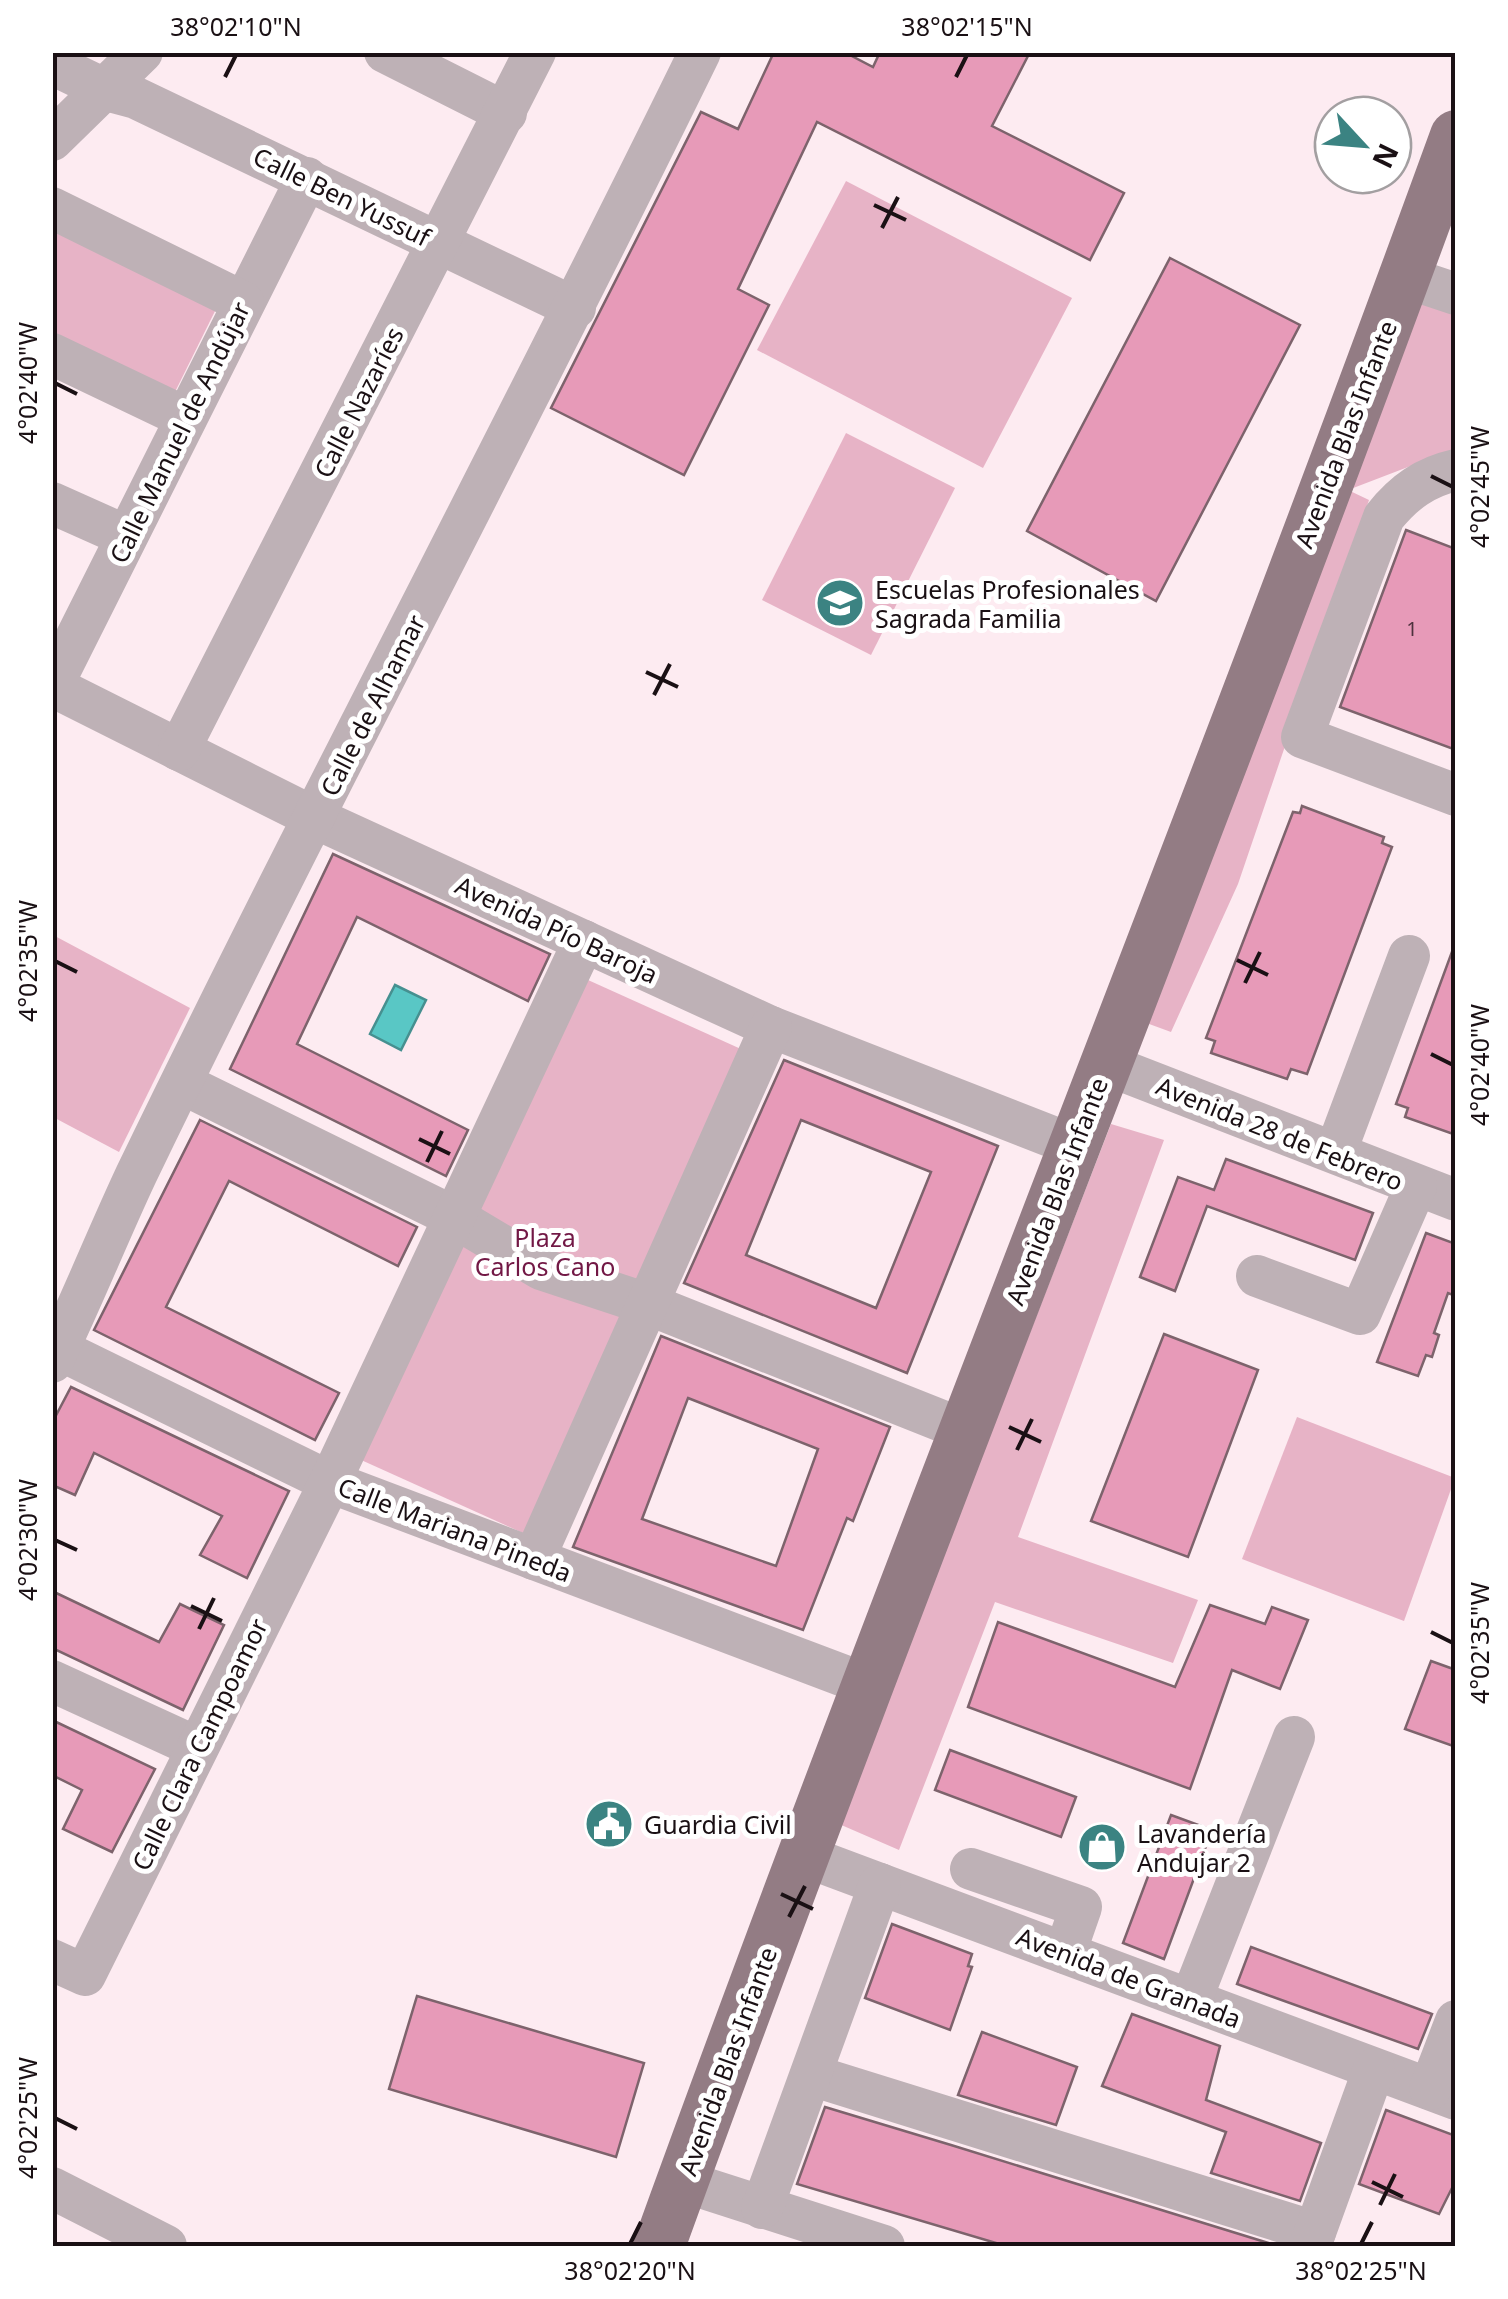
<svg xmlns="http://www.w3.org/2000/svg" width="1508" height="2299" viewBox="0 0 1508 2299" font-family="'Noto Sans',sans-serif">
  <rect width="100%" height="100%" fill="#fdebf1"/>
  <!-- green -->
  <g fill="#e7b3c6">
    <path d="M846,181L1072,298L983,468L757,350Z"/>
    <path d="M52,224L217,307L173,396L53,336Z"/>
    <path d="M1413,292L1455,309V449L1348,490L1369,500L1238,884L1171,1032L1141,1021Z"/>
    <path d="M846,433L955,488L871,655L762,600Z"/>
    <path d="M53,935L190,1008L119,1152L53,1117Z"/>
    <path d="M557,966L752,1054L534,1538L339,1450Z"/>
    <path d="M1111,1124L1164,1140L1018,1537L1198,1600L1173,1663L995,1602L899,1850L839,1824Z"/>
    <path d="M1297,1417L1455,1478L1404,1621L1242,1559Z"/>
  </g>
  <!-- water -->
  <path fill="#59c7c5" stroke="#469090" stroke-width="2.5" d="M395,985L426,1000L401,1050L370,1034Z"/>
  <!-- building -->
  <g fill="#e79ab8" stroke="#7d636c" stroke-width="2.5" fill-rule="evenodd">
    <path d="M774,52H844L873,67L880,52H1030L992,126L1124,193L1090,260L817,122L738,289L769,305L684,475L551,408L701,112L738,129Z"/>
    <path d="M1170,258L1300,325L1156,601L1027,531Z"/>
    <path d="M1406,530L1456,549V750L1340,707Z"/>
    <path d="M1302,806L1384,837L1382,843L1392,847L1307,1074L1291,1069L1287,1079L1211,1053L1215,1041L1206,1038L1293,812L1300,813Z"/>
    <path d="M333,854L550,954L528,1001L357,917L297,1044L468,1130L446,1176L230,1069Z"/>
    <path d="M1453,949L1456,950V1135L1405,1117L1408,1108L1396,1104Z"/>
    <path d="M784,1060L998,1146L907,1373L684,1283ZM801,1120L931,1172L876,1308L746,1255Z"/>
    <path d="M200,1120L417,1227L398,1266L229,1181L166,1307L339,1393L315,1440L94,1330Z"/>
    <path d="M1226,1159L1373,1213L1355,1260L1207,1206L1175,1291L1140,1277L1178,1177L1214,1190Z"/>
    <path d="M1426,1233L1456,1244V1296L1448,1293L1434,1333L1439,1335L1432,1357L1426,1355L1418,1376L1377,1362Z"/>
    <path d="M1164,1334L1258,1370L1188,1557L1091,1521Z"/>
    <path d="M661,1336L890,1427L853,1521L847,1518L803,1630L573,1547ZM688,1398L818,1449L776,1566L642,1519Z"/>
    <path d="M71,1387L289,1491L247,1578L200,1555L222,1516L94,1453L75,1495L52,1485V1423Z"/>
    <path d="M52,1591L159,1642L180,1604L224,1625L183,1710L52,1648Z"/>
    <path d="M1210,1605L1265,1624L1272,1607L1308,1620L1280,1689L1232,1670L1190,1789L968,1707L998,1622L1175,1687Z"/>
    <path d="M1431,1661L1456,1670V1747L1405,1729Z"/>
    <path d="M52,1720L155,1769L112,1852L63,1829L82,1790L52,1775Z"/>
    <path d="M950,1750L1076,1797L1061,1837L935,1790Z"/>
    <path d="M1171,1815L1212,1830L1164,1959L1123,1943Z"/>
    <path d="M892,1924L972,1954L968,1966L972,1967L950,2030L865,1998Z"/>
    <path d="M1251,1947L1432,2014L1418,2049L1237,1984Z"/>
    <path d="M417,1996L644,2063L616,2157L389,2089Z"/>
    <path d="M1132,2014L1220,2046L1206,2100L1321,2143L1300,2201L1211,2173L1226,2132L1102,2086Z"/>
    <path d="M982,2032L1077,2067L1056,2125L958,2095Z"/>
    <path d="M825,2107L951,2145L1278,2246H1006L797,2184Z"/>
    <path d="M1386,2110L1456,2136V2180L1439,2214L1359,2184Z"/>
  </g>
  <g fill="none" stroke-linecap="round" stroke-linejoin="round">
    <!-- minor -->
    <g stroke="#beb1b6" stroke-width="42">
      <path d="M385,52L506,113"/>
      <path d="M52,64L106,90L136,98L575,308"/>
      <path d="M52,140L142,52"/>
      <path d="M307,178L52,686L315,818L771,1027L1073,1145"/>
      <path d="M52,208L243,302"/>
      <path d="M1405,277L1456,294"/>
      <path d="M52,354L186,418"/>
      <path d="M1456,470C1425,477 1404,492 1384,517L1302,737L1456,795"/>
      <path d="M52,503L126,536"/>
      <path d="M179,750L535,52"/>
      <path d="M1105,1064L1456,1200"/>
      <path d="M183,1084L454,1217L541,1269L650,1305L962,1429"/>
      <path d="M1336,1151L1409,956"/>
      <path d="M1257,1276L1360,1314L1416,1186"/>
      <path d="M52,1346L330,1482L868,1685"/>
      <path d="M52,1362C82,1300 107,1237 136,1175C318,798 516,429 700,52"/>
      <path d="M534,1559L771,1027"/>
      <path d="M52,1681L196,1747"/>
      <path d="M802,1855L1456,2099"/>
      <path d="M971,1869L1081,1907L1065,1953"/>
      <path d="M52,1960L85,1975L330,1482L584,941"/>
      <path d="M1191,2000L1294,1737"/>
      <path d="M811,2075L1315,2232"/>
      <path d="M1430,2089L1456,2021"/>
      <path d="M682,2181L884,2246"/>
      <path d="M52,2188L166,2246"/>
      <path d="M762,2208L880,1884"/>
      <path d="M1310,2246L1374,2069"/>
    </g>
    <!-- major -->
    <path stroke="#937c84" stroke-width="52" d="M659,2246C915,1539 1199,843 1456,136"/>
  </g>
  <!-- ticks -->
  <path fill="none" stroke="#1a1014" stroke-width="4" d="M225,77L236,55M956,77L967,55M874,205L906,220M882,228L898,197M55,383L77,394M1431,476L1453,487M646,672L678,687M654,695L670,664M1237,960L1268,975M55,961L77,972M1245,983L1260,952M1431,1054L1453,1065M419,1139L450,1154M427,1162L442,1131M1009,1427L1041,1442M1017,1450L1032,1419M55,1540L77,1550M191,1606L222,1621M199,1629L214,1598M1431,1632L1453,1643M781,1894L813,1909M789,1917L805,1886M55,2118L77,2129M1372,2182L1403,2197M1380,2205L1395,2174M630,2244L641,2222M1361,2244L1372,2222"/>
  <!-- icons -->
  <defs>
    <g id="school-disc" transform="scale(2.5)"><circle r="9.5" fill="#3b8382" stroke="#fff"/><path d="M0-5L7-2L0 1L-7-2ZM-4 1L0 2.5L4 1V4Q0 6-4 4Z" fill="#fff"/></g>
    <g id="civic-disc" transform="scale(2.5)"><circle r="9.5" fill="#3b8382" stroke="#fff"/><path d="M-.6-6.5H3V-4.5H.6V-3L4-1V1h2V6H-6V1h2V-1L-.6-3ZM-1.2 2.5V6h2.4V2.5Z" fill="#fff"/></g>
    <g id="shop-disc" transform="scale(2.5)"><circle r="9.5" fill="#3b8382" stroke="#fff"/><path d="M-5-2.5h2.3a2.7 3.5 0 0 1 5.4 0H5L5.5 6h-11ZM-1.5-2.5h3a1.5 2.3 0 0 0-3 0Z" fill="#fff"/></g>
  </defs>
  <g fill-rule="evenodd">
    <use href="#school-disc" x="840" y="603"/>
    <use href="#civic-disc" x="609" y="1824"/>
    <use href="#shop-disc" x="1102" y="1847"/>
  </g>
  <g text-anchor="middle" dominant-baseline="central" stroke-width="10" stroke-linejoin="round" paint-order="stroke">
    <!-- number labels -->
    <g font-size="20" fill="#4d323d">
      <text x="1412" y="628">1</text>
    </g>
    <!-- street labels -->
    <g font-size="25" fill="#1a1014" stroke="#fff">
      <text transform="translate(342 196) rotate(26)">Calle Ben Yussuf</text>
      <text transform="translate(358 402) rotate(-63)">Calle Nazaríes</text>
      <text transform="translate(179 432) rotate(-64)">Calle Manuel de Andújar</text>
      <text transform="translate(1345 434) rotate(-69)">Avenida Blas Infante</text>
      <text transform="translate(372 705) rotate(-63)">Calle de Alhamar</text>
      <text transform="translate(557 929) rotate(25)">Avenida Pío Baroja</text>
      <text transform="translate(1280 1133) rotate(22)">Avenida 28 de Febrero</text>
      <text transform="translate(1056 1191) rotate(-69)">Avenida Blas Infante</text>
      <text transform="translate(455 1529) rotate(21)">Calle Mariana Pineda</text>
      <text transform="translate(199 1744) rotate(-64)">Calle Clara Campoamor</text>
      <text transform="translate(1129 1977) rotate(21)">Avenida de Granada</text>
      <text transform="translate(727 2061) rotate(-70)">Avenida Blas Infante</text>
    </g>
    <!-- poi labels -->
    <g font-size="25" fill="#1a1014" stroke="#fff" text-anchor="start">
      <text x="875" y="589">Escuelas Profesionales<tspan x="875" dy="29">Sagrada Familia</tspan></text>
      <text x="644" y="1824">Guardia Civil</text>
      <text x="1137" y="1833">Lavandería<tspan x="1137" dy="29">Andujar 2</tspan></text>
    </g>
    <!-- park labels -->
    <g font-size="25" fill="#721845" stroke="#fff">
      <text x="545" y="1237">Plaza<tspan x="545" dy="29">Carlos Cano</tspan></text>
    </g>
  </g>
  <!-- border -->
  <rect width="1508" height="2299" fill="none" stroke="#ffffff" stroke-width="110"/>
  <!-- north arrow -->
  <g transform="translate(1363 145) rotate(116)"><circle r="48" fill="#ffffff" stroke="#a39fa1" stroke-width="2.5"/>
  <path d="M0-8L18 38L0 25L-18 38Z" fill="#3b8382"/>
  <text y="-15" font-size="28" font-weight="bold" text-anchor="middle" fill="#1a1014">N</text>
  </g>
  <rect x="55" y="55" width="1398" height="2189" fill="none" stroke="#1a1014" stroke-width="4"/>
  <g font-size="25" text-anchor="middle" fill="#1a1014">
    <text x="236" y="36">38°02'10"N</text>
    <text x="967" y="36">38°02'15"N</text>
    <text transform="translate(28 383) rotate(-90)" y="9">4°02'40"W</text>
    <text transform="translate(1480 487) rotate(-90)" y="9">4°02'45"W</text>
    <text transform="translate(28 961) rotate(-90)" y="9">4°02'35"W</text>
    <text transform="translate(1480 1065) rotate(-90)" y="9">4°02'40"W</text>
    <text transform="translate(28 1540) rotate(-90)" y="9">4°02'30"W</text>
    <text transform="translate(1480 1643) rotate(-90)" y="9">4°02'35"W</text>
    <text transform="translate(28 2118) rotate(-90)" y="9">4°02'25"W</text>
    <text x="630" y="2280">38°02'20"N</text>
    <text x="1361" y="2280">38°02'25"N</text>
  </g>
</svg>
